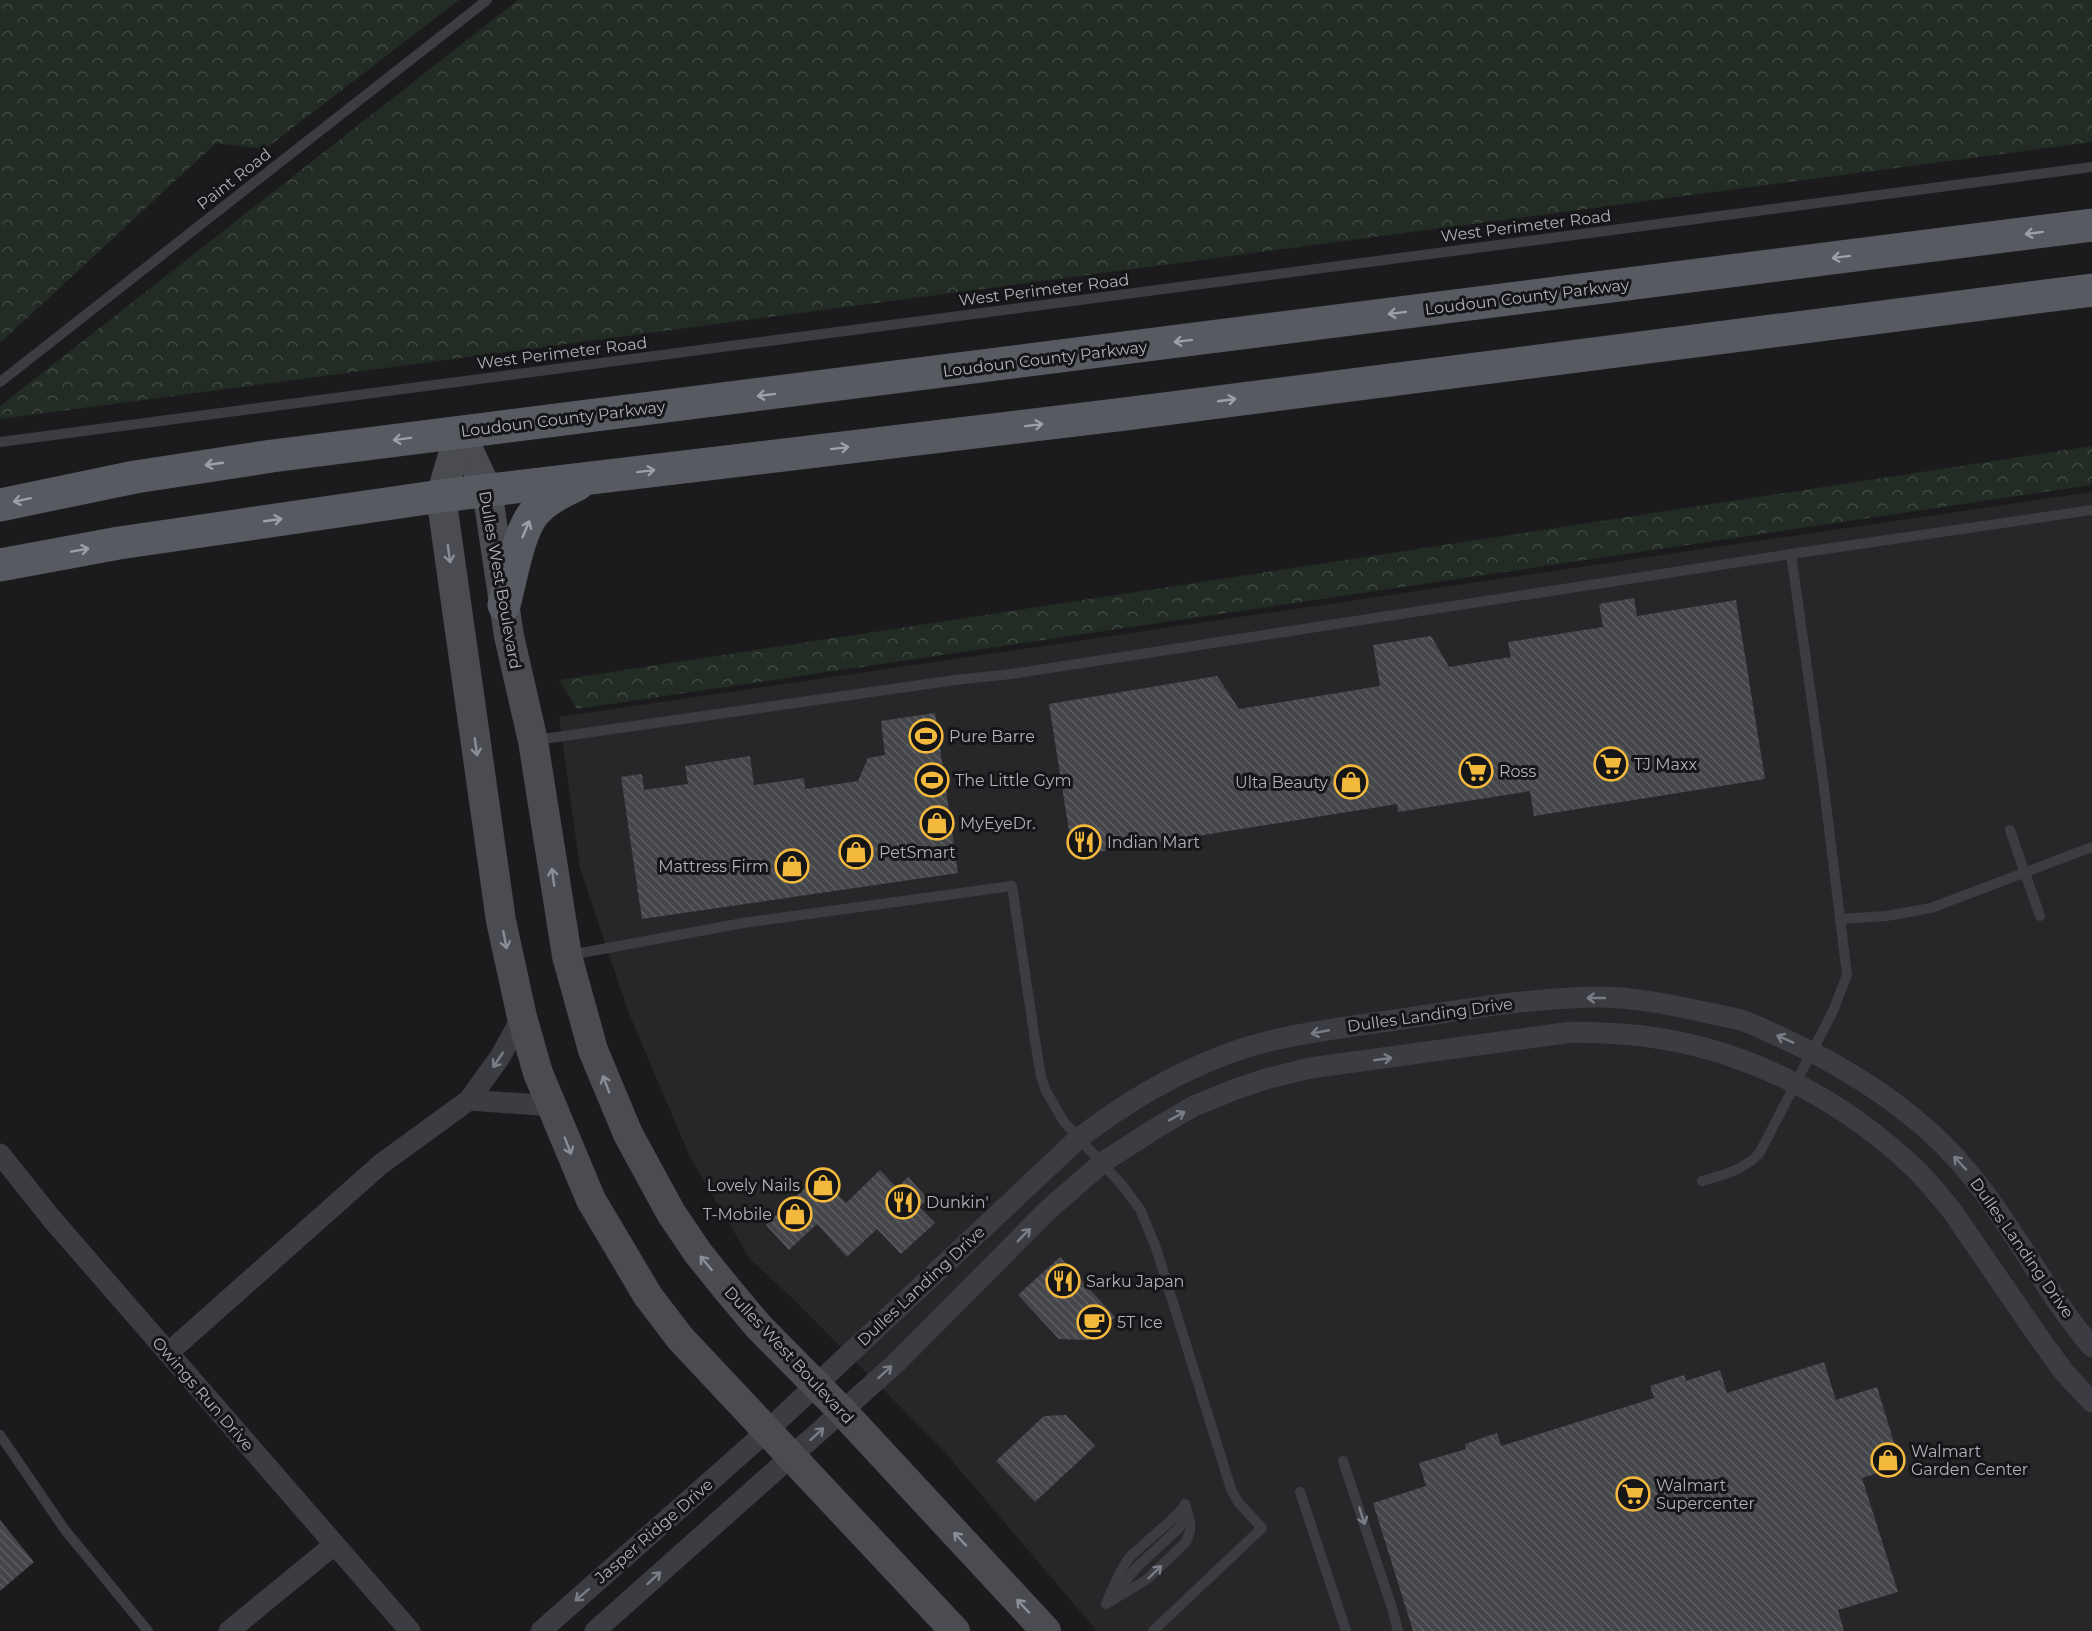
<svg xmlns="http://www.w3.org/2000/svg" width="2092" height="1631" viewBox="0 0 2092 1631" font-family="Montserrat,sans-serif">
  <defs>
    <pattern id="forest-crowns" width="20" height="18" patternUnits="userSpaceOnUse" patternTransform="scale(1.5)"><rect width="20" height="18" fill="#222c24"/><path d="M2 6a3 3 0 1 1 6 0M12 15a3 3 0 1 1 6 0" fill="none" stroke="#404842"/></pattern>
    <pattern id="building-back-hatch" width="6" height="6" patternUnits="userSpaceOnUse" patternTransform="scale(1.5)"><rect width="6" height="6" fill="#45464a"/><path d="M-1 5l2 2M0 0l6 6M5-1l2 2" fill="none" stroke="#5d5e62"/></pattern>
  </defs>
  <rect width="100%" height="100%" fill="#1b1b1d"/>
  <!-- built -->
  <path fill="#27272a" d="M2092,492V1631H1097L942,1449L793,1299L750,1259L690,1157L628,1011L580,868L559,717Z"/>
  <!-- forest -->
  <g fill="url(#forest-crowns)">
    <path d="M0,0H459L265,149L216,143L0,343Z"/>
    <path d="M518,0H2092V142L0,419V406Z"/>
    <path d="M2092,446V485L577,709L559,680Z"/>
  </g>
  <!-- building -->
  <g fill="url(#building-back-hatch)">
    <path d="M1634,598L1637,616L1736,600L1765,779L1534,816L1530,791L1398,812L1397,804L1073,856L1049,704L1217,676L1239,709L1380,686L1373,645L1431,636L1449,667L1511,657L1508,642L1603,627L1599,604Z"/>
    <path d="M935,713L958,873L642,919L621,777L642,774L644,790L688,784L685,766L750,756L754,785L804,778L805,789L858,781L868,758L885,755L881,721Z"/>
    <path d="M880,1170L897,1188L908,1177L928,1199L919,1207L935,1223L901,1254L877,1229L847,1257L817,1224L789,1250L766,1225L819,1175L846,1203Z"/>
    <path d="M1060,1257L1115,1317L1090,1340L1059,1339L1018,1295Z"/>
    <path d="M1824,1362L1836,1400L1877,1387L1901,1465L1862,1478L1898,1592L1838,1610L1844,1631H1413L1373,1503L1426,1486L1419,1463L1466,1449L1465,1444L1497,1433L1501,1446L1654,1398L1650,1386L1684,1375L1686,1381L1720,1370L1727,1393Z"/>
    <path d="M1066,1415L1095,1446L1035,1502L996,1461L1044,1416Z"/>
    <path d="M0,1520L34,1562L0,1591Z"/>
  </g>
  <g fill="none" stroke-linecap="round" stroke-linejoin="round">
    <!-- lane -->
    <g stroke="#3c3d42" stroke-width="10">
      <path d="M0,382L487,0"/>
      <path d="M0,442L2092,167"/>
      <path d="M536,740L955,680L1011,674L1791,554L2092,510"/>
      <path d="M2010,830L2040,916"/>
      <path d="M1841,919L1886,916L1931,908L2092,847"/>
      <path d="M570,955L743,923L1012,886L1035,1040L1041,1077L1046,1091L1064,1122L1122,1185L1140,1209L1156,1248L1231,1489L1238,1502L1262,1528L1153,1631"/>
      <path d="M1702,1181C1723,1175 1743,1170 1759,1154L1833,1011L1847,975L1823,780L1791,554"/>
      <path d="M0,1435L65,1530L148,1631"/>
      <path d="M1343,1461L1392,1608L1398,1631"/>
      <path d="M1300,1492L1346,1631"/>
      <path d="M1118,1590L1137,1567L1179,1528L1187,1511"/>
      <path d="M1106,1603C1113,1589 1120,1569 1130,1557C1142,1544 1181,1515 1185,1504"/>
      <path d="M1106,1604L1146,1580L1186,1542L1190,1531V1521L1185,1504"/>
    </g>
    <!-- street -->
    <g stroke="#3c3d42" stroke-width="21">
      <path d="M469,1100L552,1106"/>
      <path d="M0,1154L51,1218L410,1631"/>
      <path d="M168,1353L381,1164L469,1100L500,1057L522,1017"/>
      <path d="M229,1631L334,1545"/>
      <path d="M541,1631L767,1431L1078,1139C1122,1105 1170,1076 1222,1056C1278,1034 1342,1028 1402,1019C1467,1009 1531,998 1597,997C1634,997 1672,1005 1709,1013C1720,1016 1732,1017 1744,1021C1755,1025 1765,1030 1776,1035C1832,1060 1886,1092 1931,1133C1999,1194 2034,1279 2092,1347"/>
      <path d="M595,1631L895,1364L1049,1209L1102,1163L1153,1130L1194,1106L1236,1089L1266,1079L1310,1068L1572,1032C1598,1033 1624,1033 1650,1037C1746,1050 1838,1097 1909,1163C1925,1177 1938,1194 1952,1211L2040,1339L2064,1372L2092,1402"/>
    </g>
    <!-- secondary -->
    <g stroke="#4a4c52" stroke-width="30">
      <path d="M460,432L487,490L509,636L533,741L567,956L593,1050L628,1134L671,1213L698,1253L727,1289L759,1327L842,1411L1046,1631"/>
      <path d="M460,432L441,496L501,921L522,1017L538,1073L591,1200L648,1296L680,1338L955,1631"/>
    </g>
    <!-- primary -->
    <g stroke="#585a61" stroke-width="33">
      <path d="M0,505L135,477L272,456L2092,225"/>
      <path d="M0,565L119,543L441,496L1125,414L2092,290"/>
      <path d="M504,605C511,580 518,531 535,512C546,499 564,491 578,484"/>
    </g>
  </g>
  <!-- one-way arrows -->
  <defs><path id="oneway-shaft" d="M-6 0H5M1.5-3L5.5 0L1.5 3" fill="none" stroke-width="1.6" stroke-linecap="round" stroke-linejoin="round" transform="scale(1.5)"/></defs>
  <g stroke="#9da0ab">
    <use href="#oneway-shaft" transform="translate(2034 233) rotate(173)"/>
    <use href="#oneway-shaft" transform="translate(1841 257) rotate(173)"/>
    <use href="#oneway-shaft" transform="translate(1397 313) rotate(173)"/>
    <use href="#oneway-shaft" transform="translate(1183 341) rotate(173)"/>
    <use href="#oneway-shaft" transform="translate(766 395) rotate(173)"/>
    <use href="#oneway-shaft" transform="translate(1227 400) rotate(-8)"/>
    <use href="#oneway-shaft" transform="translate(1034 425) rotate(-7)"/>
    <use href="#oneway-shaft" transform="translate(402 439) rotate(173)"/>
    <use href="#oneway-shaft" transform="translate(840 448) rotate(-7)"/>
    <use href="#oneway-shaft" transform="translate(214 464) rotate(172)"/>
    <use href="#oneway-shaft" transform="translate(646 471) rotate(-7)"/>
    <use href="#oneway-shaft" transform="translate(22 500) rotate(168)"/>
    <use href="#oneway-shaft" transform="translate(273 520) rotate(-8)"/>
    <use href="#oneway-shaft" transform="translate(526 529) rotate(-67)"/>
    <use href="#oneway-shaft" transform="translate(80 550) rotate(-10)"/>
  </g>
  <g stroke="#8b8e98">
    <use href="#oneway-shaft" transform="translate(449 554) rotate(82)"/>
    <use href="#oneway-shaft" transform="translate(476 747) rotate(82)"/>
    <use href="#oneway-shaft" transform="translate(553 877) rotate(-98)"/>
    <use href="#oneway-shaft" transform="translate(505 940) rotate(79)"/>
    <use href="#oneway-shaft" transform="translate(606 1084) rotate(-111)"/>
    <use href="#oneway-shaft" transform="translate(568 1146) rotate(69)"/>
    <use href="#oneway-shaft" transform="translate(706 1263) rotate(-129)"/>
    <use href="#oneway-shaft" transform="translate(960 1539) rotate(-133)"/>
    <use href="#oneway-shaft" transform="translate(1023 1606) rotate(-133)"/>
  </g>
  <g stroke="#7b7d86">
    <use href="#oneway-shaft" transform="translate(1596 998) rotate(-180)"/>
    <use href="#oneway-shaft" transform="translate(1320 1032) rotate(169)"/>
    <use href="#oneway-shaft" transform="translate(1785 1039) rotate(-156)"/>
    <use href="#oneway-shaft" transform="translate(1383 1059) rotate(-8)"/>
    <use href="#oneway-shaft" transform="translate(498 1060) rotate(124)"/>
    <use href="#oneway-shaft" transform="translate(1177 1116) rotate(-29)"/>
    <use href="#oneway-shaft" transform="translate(1960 1163) rotate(-133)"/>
    <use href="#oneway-shaft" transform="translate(1024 1235) rotate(-45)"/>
    <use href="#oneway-shaft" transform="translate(885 1372) rotate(-42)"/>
    <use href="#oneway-shaft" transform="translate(817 1434) rotate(-42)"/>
    <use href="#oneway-shaft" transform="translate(1362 1516) rotate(72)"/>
    <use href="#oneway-shaft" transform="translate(1155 1572) rotate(-44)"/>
    <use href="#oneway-shaft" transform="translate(654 1578) rotate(-42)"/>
    <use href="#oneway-shaft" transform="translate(582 1595) rotate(139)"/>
  </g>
  <!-- icons -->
  <defs>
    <g id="stadium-ring" transform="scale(1.725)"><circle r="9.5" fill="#161618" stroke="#f3b93d" stroke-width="1.5"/><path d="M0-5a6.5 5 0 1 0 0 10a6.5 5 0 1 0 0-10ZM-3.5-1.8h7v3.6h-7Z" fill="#f3b93d"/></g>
    <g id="supermarket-ring" transform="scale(1.725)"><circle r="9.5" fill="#161618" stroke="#f3b93d" stroke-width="1.5"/><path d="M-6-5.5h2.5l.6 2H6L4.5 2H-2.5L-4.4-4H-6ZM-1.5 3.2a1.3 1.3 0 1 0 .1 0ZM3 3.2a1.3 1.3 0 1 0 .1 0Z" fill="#f3b93d"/></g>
    <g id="shop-ring" transform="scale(1.725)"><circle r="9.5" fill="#161618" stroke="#f3b93d" stroke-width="1.5"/><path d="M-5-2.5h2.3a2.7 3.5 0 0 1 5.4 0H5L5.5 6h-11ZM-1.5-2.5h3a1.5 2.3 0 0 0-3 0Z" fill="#f3b93d"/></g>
    <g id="restaurant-ring" transform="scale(1.725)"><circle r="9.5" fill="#161618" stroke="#f3b93d" stroke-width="1.5"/><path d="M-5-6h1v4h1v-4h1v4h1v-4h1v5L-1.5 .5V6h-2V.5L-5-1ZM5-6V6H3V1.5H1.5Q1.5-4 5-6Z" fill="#f3b93d"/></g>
    <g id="cafe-ring" transform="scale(1.725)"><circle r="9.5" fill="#161618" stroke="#f3b93d" stroke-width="1.5"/><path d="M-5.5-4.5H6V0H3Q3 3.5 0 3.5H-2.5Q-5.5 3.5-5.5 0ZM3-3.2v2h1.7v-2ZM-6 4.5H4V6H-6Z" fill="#f3b93d"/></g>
  </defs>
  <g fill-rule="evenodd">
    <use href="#stadium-ring" x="926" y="736"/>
    <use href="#supermarket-ring" x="1611" y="764"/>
    <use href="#supermarket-ring" x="1476" y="771"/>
    <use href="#stadium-ring" x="932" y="780"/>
    <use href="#shop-ring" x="1351" y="782"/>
    <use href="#shop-ring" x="937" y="823"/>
    <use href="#restaurant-ring" x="1084" y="842"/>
    <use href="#shop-ring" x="856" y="852"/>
    <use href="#shop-ring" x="792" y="866"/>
    <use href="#shop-ring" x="823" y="1185"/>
    <use href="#restaurant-ring" x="903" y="1202"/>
    <use href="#shop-ring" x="795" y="1214"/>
    <use href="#restaurant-ring" x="1063" y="1281"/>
    <use href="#cafe-ring" x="1094" y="1322"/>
    <use href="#shop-ring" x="1888" y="1460"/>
    <use href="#supermarket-ring" x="1633" y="1494"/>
  </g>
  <g text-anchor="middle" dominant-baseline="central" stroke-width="6" stroke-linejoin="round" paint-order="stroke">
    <!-- street labels -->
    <g font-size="16" fill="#aeb2bd" stroke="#161618">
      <text transform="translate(234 179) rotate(-38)">Paint Road</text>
      <text transform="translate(1526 226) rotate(-7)">West Perimeter Road</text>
      <text transform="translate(1044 290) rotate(-7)">West Perimeter Road</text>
      <text transform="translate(1527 297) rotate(-7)">Loudoun County Parkway</text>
      <text transform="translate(562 353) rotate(-7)">West Perimeter Road</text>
      <text transform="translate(1045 359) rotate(-7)">Loudoun County Parkway</text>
      <text transform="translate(563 419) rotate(-7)">Loudoun County Parkway</text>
      <text transform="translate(500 580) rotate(80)">Dulles West Boulevard</text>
      <text transform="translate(1430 1015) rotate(-8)">Dulles Landing Drive</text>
      <text transform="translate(2022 1248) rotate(55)">Dulles Landing Drive</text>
      <text transform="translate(921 1286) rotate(-43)">Dulles Landing Drive</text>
      <text transform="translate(789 1355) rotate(47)">Dulles West Boulevard</text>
      <text transform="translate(203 1394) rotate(49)">Owings Run Drive</text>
      <text transform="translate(654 1531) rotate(-41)">Jasper Ridge Drive</text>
    </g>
    <!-- poi labels -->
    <g font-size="16" fill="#aeb2bd" stroke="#161618" text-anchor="start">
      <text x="949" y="736">Pure Barre</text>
      <text x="1634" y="764">TJ Maxx</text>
      <text x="1499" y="771">Ross</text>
      <text x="955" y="780">The Little Gym</text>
      <text x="1328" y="782" text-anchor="end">Ulta Beauty</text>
      <text x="960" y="823">MyEyeDr.</text>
      <text x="1107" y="842">Indian Mart</text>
      <text x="879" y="852">PetSmart</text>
      <text x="769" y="866" text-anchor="end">Mattress Firm</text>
      <text x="800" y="1185" text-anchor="end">Lovely Nails</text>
      <text x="926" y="1202">Dunkin'</text>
      <text x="772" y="1214" text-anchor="end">T-Mobile</text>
      <text x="1086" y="1281">Sarku Japan</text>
      <text x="1117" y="1322">5T Ice</text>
      <text x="1911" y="1451">Walmart<tspan x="1911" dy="18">Garden Center</tspan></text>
      <text x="1656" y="1485">Walmart<tspan x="1656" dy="18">Supercenter</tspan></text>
    </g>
  </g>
</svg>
